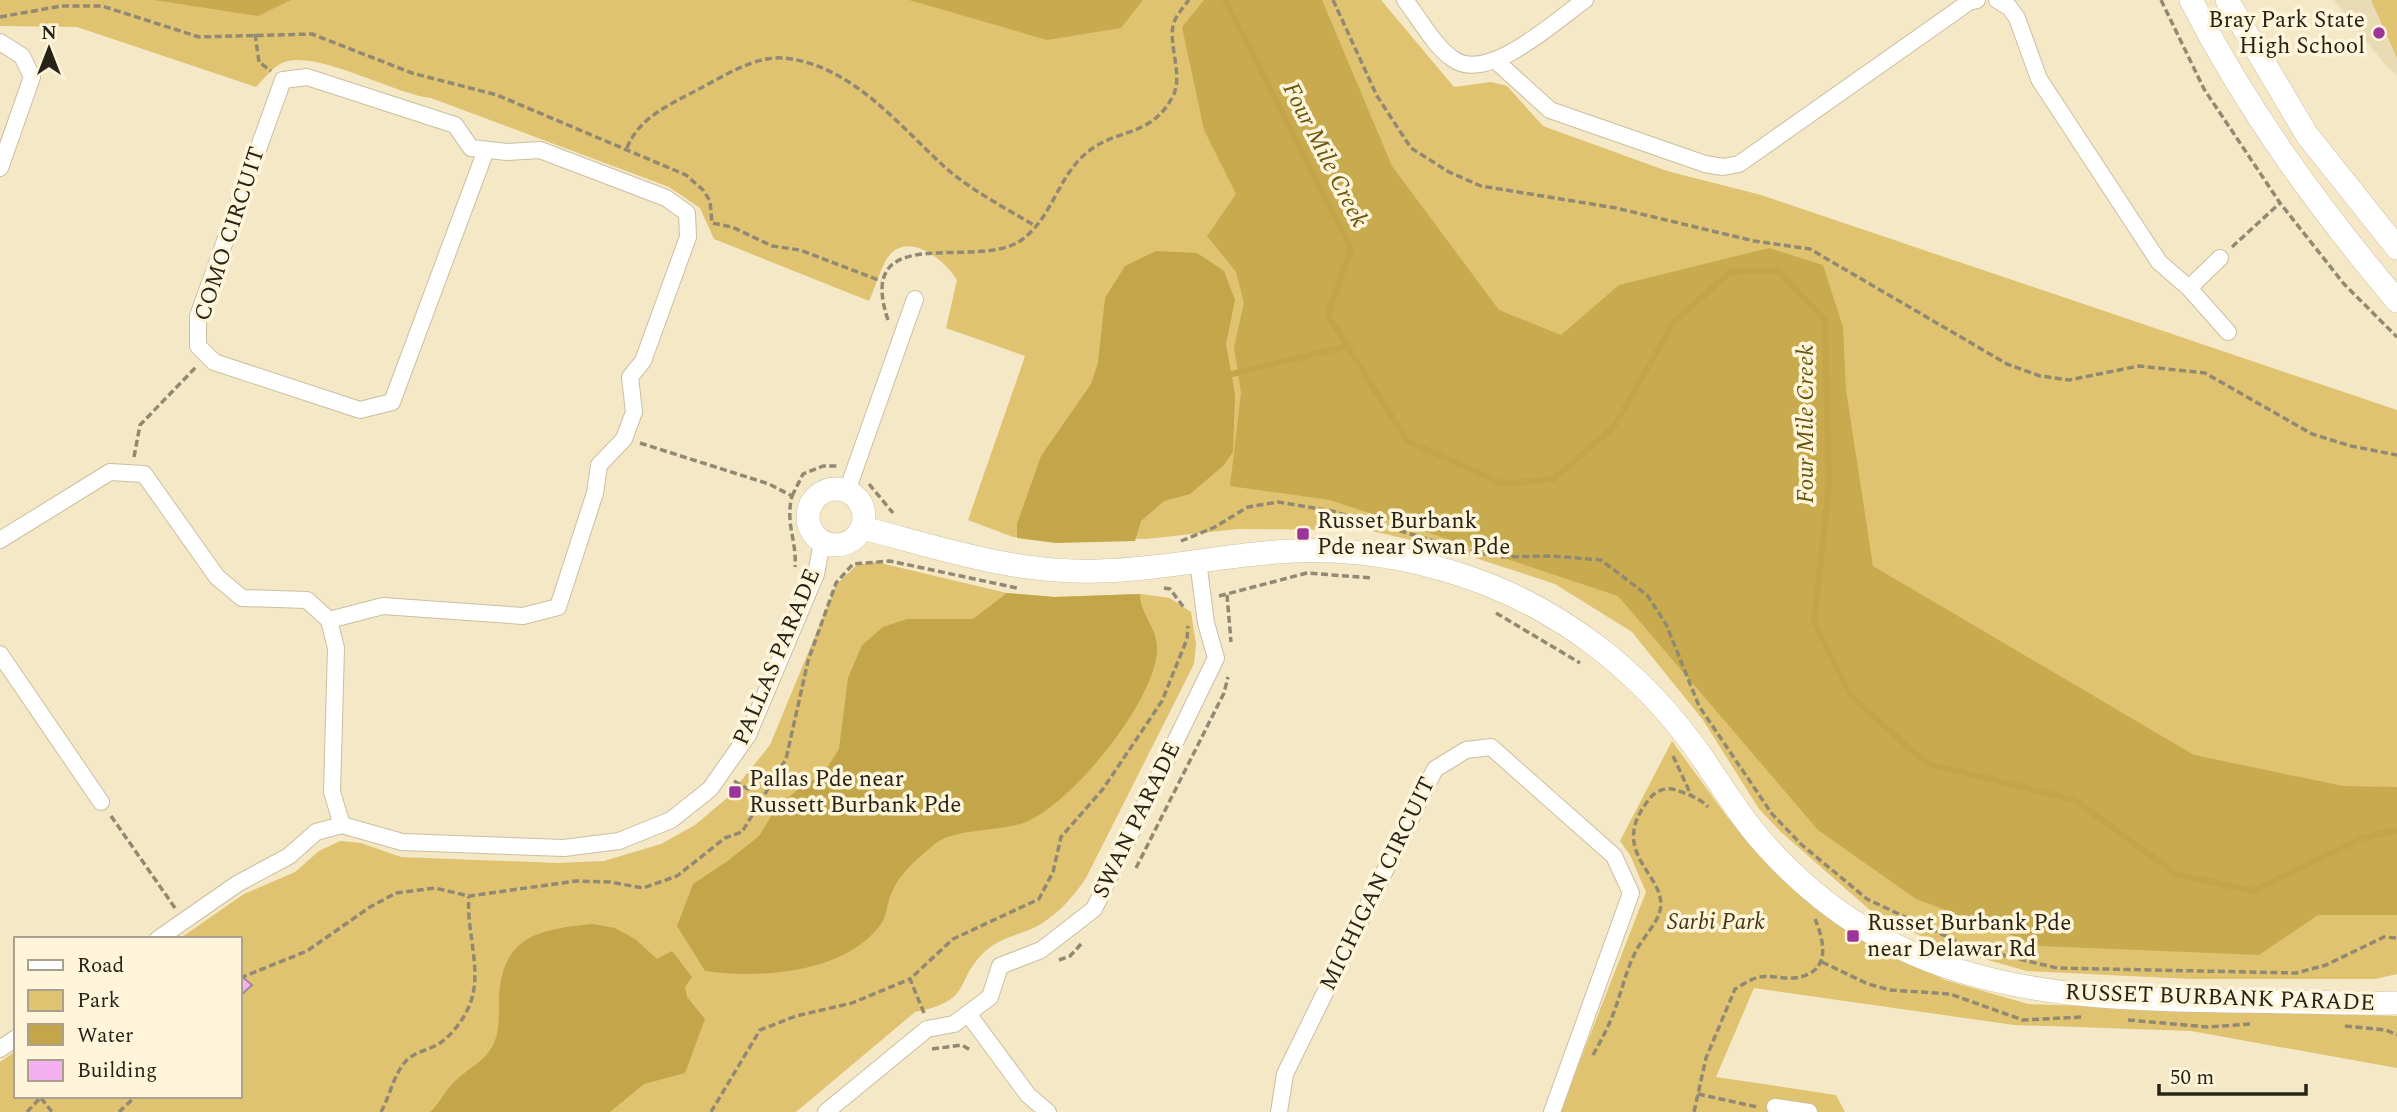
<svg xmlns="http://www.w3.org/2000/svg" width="2397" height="1112" viewBox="0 0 2397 1112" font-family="Spectral,serif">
  <rect width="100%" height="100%" fill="#f4e8c7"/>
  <!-- built -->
  <path fill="#e9dbb4" d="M2334,0H2397V75L2387,67Z"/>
  <!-- green -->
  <g fill="#e0c370">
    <path d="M0,0H1381L1454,87L1491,82L1507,86L1543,126L1667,171L1761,195L2397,410V974L2375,979H2190L2027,971L1945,948L1871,911L1782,833L1759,809L1703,720L1632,632L1555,584L1442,547L1367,530L1238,529L1146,539L1013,537L968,520L1025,356L946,328L957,280C944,259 906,228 886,260C879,273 875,288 869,301L714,239L700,208L669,187L431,98C393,94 311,46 280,64C271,69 263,80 256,87L77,27L0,26Z"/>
    <path d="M2371,0H2397V58Z"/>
    <path d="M876,562L1007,593L1054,597L1140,594L1170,598L1191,612L1196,644L1194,664L1086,878C1074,896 1060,912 1041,924C1025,934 1003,936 988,949C952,979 977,1000 915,1012L796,1112H0V1062L16,1051V1096H240V939H179L244,894L295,872L319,851L340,841L361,843L401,857L557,863L604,861L661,844L695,825L727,798L770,745L836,585L857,565Z"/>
    <path d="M1672,741L1728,818L1777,873L1856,936L1945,980L2028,1004L2397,1016V1068L2191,1031L2014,1025L1754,988L1716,1077L1836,1095L1845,1112H1560L1646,892L1630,855L1620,841Z"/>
  </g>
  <!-- forest -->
  <g fill="#c8aa4f">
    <path d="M154,0H291L258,16Z"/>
    <path d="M909,0H1143L1121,28L1047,40Z"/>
    <path d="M1204,0H1322L1392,166L1499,310L1561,335L1619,285L1769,248L1823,265L1843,327L1846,390L1873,566L2194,755L2343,786L2397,787V915H2318L2259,955L2040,946L1916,899L1818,830L1618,596L1330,500L1230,486L1241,393L1234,347L1244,303L1236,272L1207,236L1236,194L1204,130L1182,27Z"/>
  </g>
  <!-- water -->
  <g fill="#c3a54a">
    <path d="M1156,251L1197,253L1224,271L1235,300L1226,344L1235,394L1233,452L1223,466L1190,494L1164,501L1141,521L1135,541L1056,543L1017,538V524L1041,456L1091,384L1098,363L1105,298L1125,266Z"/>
    <path d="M1007,593L1054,597L1140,594C1140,614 1157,627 1157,648C1158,698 1070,807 1023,823C1000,831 954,829 936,843C918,858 900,872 891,894C887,903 887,916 881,924C846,973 760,979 705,971L677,926L693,884L729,860L759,836L775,810L796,791L824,773L839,749L848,678L862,645L883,627L907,619H973Z"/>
    <path d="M593,924L615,928L635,939L657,959L672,951L692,977L685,987L687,997L705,1019L685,1073L644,1084L610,1112H430C440,1103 444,1092 453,1083C465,1070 483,1063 492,1047C500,1033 499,1015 499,1000C501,936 539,929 593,924Z"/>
  </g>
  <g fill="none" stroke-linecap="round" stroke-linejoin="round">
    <!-- stream -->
    <g stroke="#c3a54a" stroke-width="6">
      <path d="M1225,0L1351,248L1328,315L1407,441L1504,484L1553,479L1613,428L1674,322L1730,272L1777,270L1825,320L1829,486L1814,622L1851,696L1926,763L2075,800L2176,874L2253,891L2363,838L2397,830"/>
      <path d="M1232,374L1348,346"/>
    </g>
  </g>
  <!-- building -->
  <path fill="#f5b0f0" stroke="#a1889f" stroke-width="2" d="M240,975L252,985L240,996Z"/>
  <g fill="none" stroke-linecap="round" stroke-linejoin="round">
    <!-- street casing -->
    <g stroke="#cabf9f" stroke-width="18">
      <g id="street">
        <path d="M1405,0C1419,18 1434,46 1453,59C1488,84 1555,21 1585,0"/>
        <path d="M1997,0L2009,7L2017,18L2039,79L2159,262L2189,288L2228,332"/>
        <path d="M0,42L22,56L32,77L0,168"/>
        <path d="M1496,61L1550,110L1705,164L1723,167L1739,164L1969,2L1977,0"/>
        <path d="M2189,288L2220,258"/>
        <path d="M847,491L915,299"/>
        <path d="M0,540L110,472L144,474L217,577L242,598L307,600L329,620L336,648L332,792L342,825"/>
        <path d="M329,620L383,606L523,616L558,607L595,493L599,465L624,439L634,412L630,377L643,361L688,237L687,213L666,198L540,150L507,152L471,148L455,125L307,77L283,80L198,316V346L214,362L360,410L392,402L486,150"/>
        <path d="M0,654L101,802"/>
        <path d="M158,939L237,884L289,856L316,832L342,825L402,842L564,848L619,841L671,820L710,789L748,735L816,574L822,542"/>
        <path d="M969,1015L1028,1095L1048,1112"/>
        <path d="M0,1049L16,1038"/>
        <path d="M1775,1107L1809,1112"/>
        <path d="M826,1112L927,1029L954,1024L990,997L1000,966L1041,950L1094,909L1216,658L1206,623L1198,561"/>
        <path d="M1279,1112L1285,1074L1435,769L1466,750L1491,747L1614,856L1631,893L1552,1112"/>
      </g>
    </g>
    <!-- secondary casing -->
    <g stroke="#cabf9f" stroke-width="24">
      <g id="secondary">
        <path d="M2191,0C2247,110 2318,207 2397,301"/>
        <path d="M2227,0L2307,135L2397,248"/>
        <circle cx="836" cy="517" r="28"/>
        <path d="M863,528C940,548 1016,574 1097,571C1162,570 1226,554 1292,551C1357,548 1423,560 1484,583C1567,615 1638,671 1691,742C1715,774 1734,809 1760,839C1888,987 2044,999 2226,1001C2283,1001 2340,1004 2397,1003"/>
      </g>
    </g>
    <!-- path -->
    <g stroke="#928972" stroke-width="3.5" stroke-dasharray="7 3.5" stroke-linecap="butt">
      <path d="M1333,0L1377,96L1411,148L1449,172L1481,186L1616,208L1754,241L1810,249L2007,364L2040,376L2069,380L2139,366L2205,373L2312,434L2351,446L2397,455"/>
      <path d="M2161,0L2204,89L2280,203L2344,284L2397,337"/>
      <path d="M0,17L61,6H102L199,37L312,34L412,73L497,95L686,175L703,190L710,201L712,223L732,227L772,246L800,250L881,281"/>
      <path d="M255,34L259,62L271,71"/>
      <path d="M627,148C639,117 671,104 699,89C724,76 754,56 783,58C852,64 900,127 947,169C974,192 1007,209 1037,227"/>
      <path d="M2232,247L2280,203"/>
      <path d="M888,320C854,219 974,271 1020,241C1051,220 1057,180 1083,156C1115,126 1150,140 1173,96C1184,75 1167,44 1174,22C1177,15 1184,6 1189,0"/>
      <path d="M640,443L769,484L792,496C785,524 797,540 795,567"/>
      <path d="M134,457L140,425L197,366"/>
      <path d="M869,484L893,513"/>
      <path d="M792,496L803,474L823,466H838"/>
      <path d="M1181,541L1213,528L1248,507L1278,502L1332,511L1465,550L1500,557L1552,556L1601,560L1647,595L1666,624L1699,706L1772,814L1802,845L1867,899L1969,947L2057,968L2296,973L2326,965L2384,937L2397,938"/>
      <path d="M1164,588L1170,589L1185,609"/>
      <path d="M1227,595L1231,642"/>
      <path d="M1219,596L1307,573L1372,578"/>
      <path d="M1496,613L1580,663"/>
      <path d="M1673,756L1692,797"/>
      <path d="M734,781L748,789L759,775L771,780"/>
      <path d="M111,816L175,908"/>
      <path d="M1136,868L1224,693L1228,677"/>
      <path d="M1059,960L1070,956L1083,942"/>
      <path d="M1822,962L1868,984L1890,990L1950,994L2023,1020L2082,1017"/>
      <path d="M240,978L307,951L370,907L396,893L435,888L469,896L576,881L610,882L643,888L677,876L725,838L742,832L786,759L808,661L836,583L853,564L890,561L1017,588"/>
      <path d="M924,1013L910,979L953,939L1039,899L1053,872L1061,837L1103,789L1162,701L1187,639L1188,626"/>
      <path d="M2128,1020L2208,1027L2250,1024"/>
      <path d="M2345,1026L2386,1030L2397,1035"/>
      <path d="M932,1049L962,1045L972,1051"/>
      <path d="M1593,1055C1600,1042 1607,1030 1612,1017C1621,995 1625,972 1636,951C1642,939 1654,927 1659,914C1673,876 1602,855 1651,797C1657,790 1667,787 1676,790C1687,794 1700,798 1708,807"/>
      <path d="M1698,1094L1757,1107"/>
      <path d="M41,1098L52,1112"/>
      <path d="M27,1112L42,1096"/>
      <path d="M119,1112L136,1096"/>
      <path d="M381,1112C390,1096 394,1072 408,1059C416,1052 427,1050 437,1045C452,1036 467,1016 472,998C481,966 466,930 469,896"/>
      <path d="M711,1112L760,1030L796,1016L852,1003L910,979"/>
      <path d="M1694,1112L1706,1058L1735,989C1742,985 1752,978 1760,977C1771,975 1783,979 1794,978C1830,974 1826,945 1815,919"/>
    </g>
    <!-- street -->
    <use href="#street" stroke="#fff" stroke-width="16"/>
    <!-- secondary -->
    <use href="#secondary" stroke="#fff" stroke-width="23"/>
  </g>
  <!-- markers -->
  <g fill="#9c3599" stroke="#fff5db" stroke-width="2.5">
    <circle cx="2379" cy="33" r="7"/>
    <rect x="1296" y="527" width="14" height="14" rx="3.5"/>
    <rect x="728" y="785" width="14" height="14" rx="3.5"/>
    <rect x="1846" y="929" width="14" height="14" rx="3.5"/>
  </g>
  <g text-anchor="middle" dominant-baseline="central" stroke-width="7" stroke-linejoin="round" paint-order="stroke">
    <!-- poi labels -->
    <g font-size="23" fill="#282317" stroke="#fff5db" text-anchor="start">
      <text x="2365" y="20" text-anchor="end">Bray Park State<tspan x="2365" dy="26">High School</tspan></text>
      <text x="1317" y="521">Russet Burbank<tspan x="1317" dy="26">Pde near Swan Pde</tspan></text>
      <text x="749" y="779">Pallas Pde near<tspan x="749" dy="26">Russett Burbank Pde</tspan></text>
      <text x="1867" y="923">Russet Burbank Pde<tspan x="1867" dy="26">near Delawar Rd</tspan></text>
    </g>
    <!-- street labels -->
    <g font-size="23" fill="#282317" stroke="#fff5db">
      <text transform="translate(230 234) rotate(-72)">COMO CIRCUIT</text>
      <text transform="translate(777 657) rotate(-67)">PALLAS PARADE</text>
      <text transform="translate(1137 820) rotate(-64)">SWAN PARADE</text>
      <text transform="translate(1378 884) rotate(-64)">MICHIGAN CIRCUIT</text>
      <text transform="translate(2220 998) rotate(2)">RUSSET BURBANK PARADE</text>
    </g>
    <!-- park labels -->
    <g font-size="23" font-style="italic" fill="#43360f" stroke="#fff5db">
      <text x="1716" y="922">Sarbi Park</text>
    </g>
    <!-- water labels -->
    <g font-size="24" font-style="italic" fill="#6a5610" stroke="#fff5db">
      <text transform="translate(1325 155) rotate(63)">Four Mile Creek</text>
      <text transform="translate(1806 424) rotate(-90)">Four Mile Creek</text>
    </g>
  </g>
  <!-- legend -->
  <rect x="14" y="937" width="228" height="161" fill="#fff5db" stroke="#a9a18d" stroke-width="2"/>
  <rect x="28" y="960" width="35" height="10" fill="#ffffff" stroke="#a9a18d" stroke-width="2"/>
  <text x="77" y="972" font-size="21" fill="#282317">Road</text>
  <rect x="28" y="990" width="35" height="21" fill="#e0c370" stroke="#a9a18d" stroke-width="2"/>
  <text x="77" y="1007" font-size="21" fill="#282317">Park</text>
  <rect x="28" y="1024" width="35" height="21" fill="#c3a54a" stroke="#a9a18d" stroke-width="2"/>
  <text x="77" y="1042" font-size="21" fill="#282317">Water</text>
  <rect x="28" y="1060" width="35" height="21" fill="#f5b0f0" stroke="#a9a18d" stroke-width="2"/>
  <text x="77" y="1077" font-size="21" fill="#282317">Building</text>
  <!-- north arrow -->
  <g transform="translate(49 49)" stroke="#fff5db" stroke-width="5" paint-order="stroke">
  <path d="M0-5L12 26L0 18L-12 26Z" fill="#282317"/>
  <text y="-10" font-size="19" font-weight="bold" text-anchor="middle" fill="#282317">N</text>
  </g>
  <!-- scale -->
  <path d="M2159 1084v10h147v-10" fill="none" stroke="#282317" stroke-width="3.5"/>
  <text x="2170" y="1084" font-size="21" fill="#282317" stroke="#fff5db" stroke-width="5" paint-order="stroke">50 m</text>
</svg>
